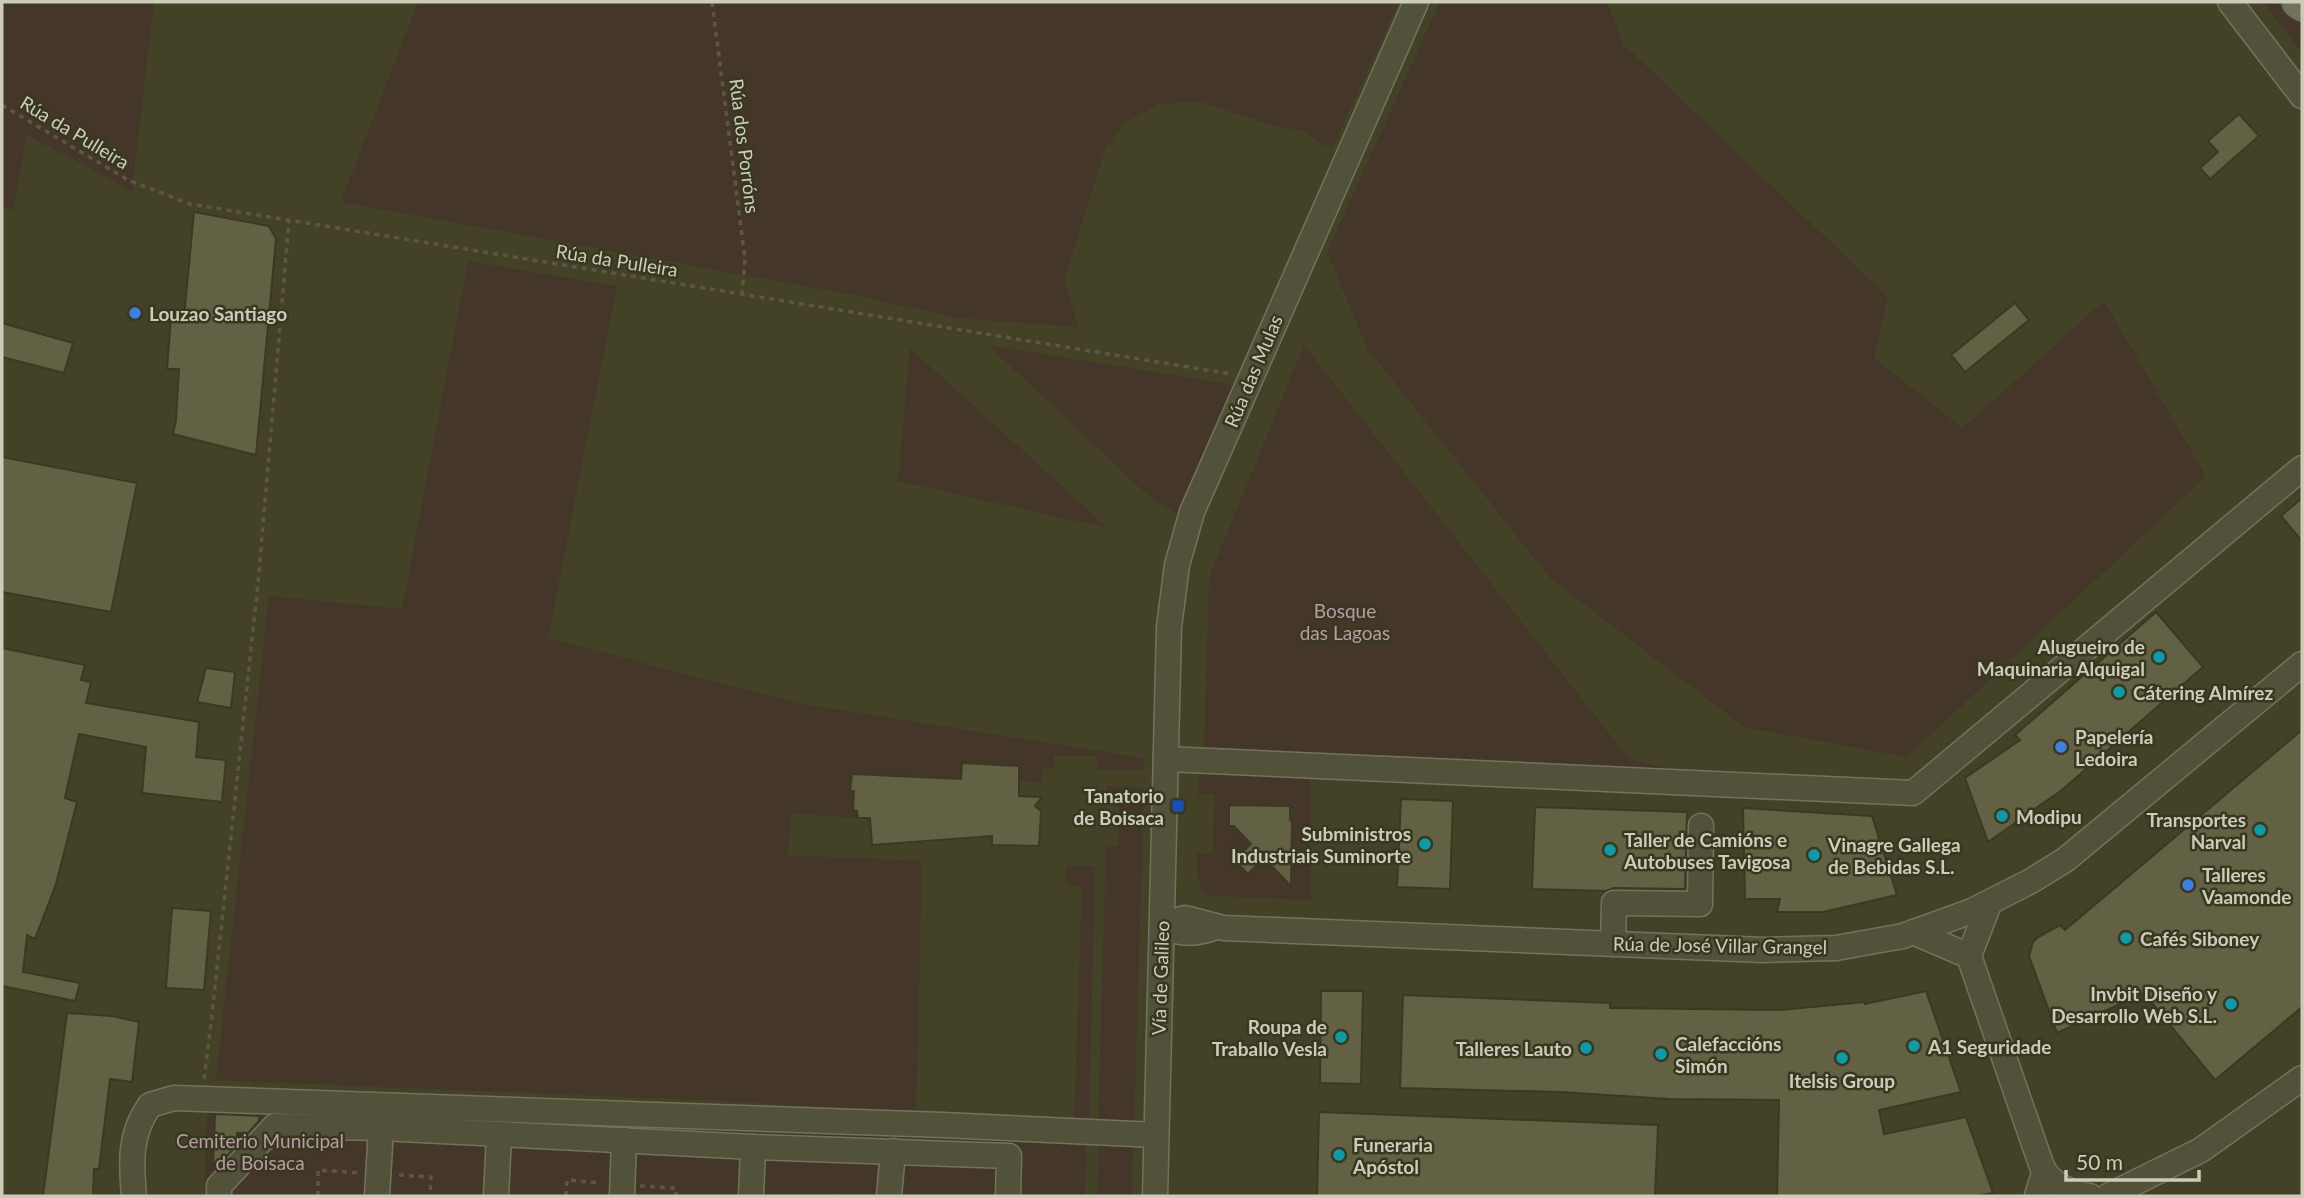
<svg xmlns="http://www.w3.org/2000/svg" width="2304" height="1198" viewBox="0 0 2304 1198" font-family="Lato,sans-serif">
  <rect width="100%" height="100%" fill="#434227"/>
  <!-- green -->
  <g fill="#443729">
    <path d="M2,2H154L132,191L27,135L13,210L2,207Z"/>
    <path d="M418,2H1399L1332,149L1302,131L1269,124L1200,102L1159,104L1126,122L1106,148L1064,279L1078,327L958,318L854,295L341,202Z"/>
    <path d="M1440,2H1607L1623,44L1888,297L1874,358L1963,428L2104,301L2206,476L1907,757L1744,727L1550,578L1367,348L1327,252Z"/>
    <path d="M2263,2H2277L2302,23V53Z"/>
    <path d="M468,261L617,286L548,638L797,703L1143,758L1144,770H1097V756H1054L1053,768L1043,769L1042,782L1019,781V766L963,763L961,779L852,774L850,791H854L853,810L857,811L858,818L791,813L788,855L922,861L916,1113L725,1101L216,1080L269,596L402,609Z"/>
    <path d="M988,345L1234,385L1177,514L1153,500Z"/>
    <path d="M1304,345L1630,760L1710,777L1204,751L1209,577Z"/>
    <path d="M910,348L1108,528L898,481Z"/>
    <path d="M1200,767L1310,774L1311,900L1210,896L1203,891L1197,875V853H1213L1214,794L1198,795Z"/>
    <path d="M1107,786L1144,788L1134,1124L1098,1123L1106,847L1118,846L1120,795L1106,793Z"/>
    <path d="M1067,866L1095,867L1089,1123L1074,1122L1082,887L1065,884Z"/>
    <path d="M207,1104L1086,1144L1085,1196H204Z"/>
    <path d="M1099,1142L1133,1144L1132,1196H1098Z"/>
  </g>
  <!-- building -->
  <g fill="#626143" stroke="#3a3a22" stroke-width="2">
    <path d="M2239,114L2259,136L2210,179L2200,168L2218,152L2208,141Z"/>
    <path d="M194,212L269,226L276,239L256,455L173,434L176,420L179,369H167L171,317H184Z"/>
    <path d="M2015,303L2029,320L1965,372L1951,355Z"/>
    <path d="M2,323L73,343L64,373L2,357Z"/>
    <path d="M2,457L137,483L111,612L2,592Z"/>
    <path d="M2302,498V541L2281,516Z"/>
    <path d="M2156,612L2203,667L2062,790L1988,842L1965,778L2020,740L2015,735Z"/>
    <path d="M2,648L85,665L81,680L91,682L86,703L199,722L196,757L226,760L222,802L142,793L146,747L79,734L65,798L77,802L56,884L35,939L27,935L23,972L80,983L75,1001L2,986Z"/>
    <path d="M206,668L235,672L231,708L197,702Z"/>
    <path d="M2302,730V1007L2215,1080L2144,993L2057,1033L2029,956L2033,942L2038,937L2060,925L2065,930Z"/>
    <path d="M962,763L1019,766V796L1042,797L1035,806L1041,811L1039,846L992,845V836L872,845L870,818H858L857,811L853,810L854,791H850L852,774L961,779Z"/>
    <path d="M1401,799L1453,801L1450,889L1397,887Z"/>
    <path d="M1229,805L1290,806V820H1292L1291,886L1264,858L1248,874L1234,860L1251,844L1234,826H1229Z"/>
    <path d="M1535,807L1687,812L1685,889L1614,888L1606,891L1532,889Z"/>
    <path d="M1743,808L1872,816L1897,895L1823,912H1777L1780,899H1745Z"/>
    <path d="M172,908L211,911L204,990L166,988Z"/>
    <path d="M1321,991H1363L1361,1084L1320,1083Z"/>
    <path d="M1926,991L1961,1092L1879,1110L1884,1134L1966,1117L1993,1193L1976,1196H1777L1779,1100L1669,1099L1561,1092L1400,1088L1403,995L1610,1003V1008L1780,1010L1865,1002V1004Z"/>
    <path d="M67,1013L112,1016L139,1022L132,1082L110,1079L99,1169H94L93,1196H43Z"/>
    <path d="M1319,1112L1658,1125L1655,1196H1317Z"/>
    <path d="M215,1114L259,1116V1121L248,1133H237V1145L217,1167L213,1166Z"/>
  </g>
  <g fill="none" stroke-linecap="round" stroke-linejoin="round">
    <!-- minor casing -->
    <g stroke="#73735d" stroke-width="27">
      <g id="minor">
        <path d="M2230,2L2302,96"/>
        <path d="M1166,759L1913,793L2302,468"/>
        <path d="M1989,904L1969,956L2041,1164C2048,1184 2071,1193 2090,1196"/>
        <path d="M1216,927C1197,934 1180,936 1162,925L1185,918L1224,928L1763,950L1836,948L1903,936L1972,911L2031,881L2065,860L2302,664"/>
        <path d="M1913,932L1969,956"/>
        <path d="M1613,944L1614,903L1700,904L1701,826"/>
        <path d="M134,1196C131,1163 129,1134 150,1105L174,1098L943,1125L1156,1135"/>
        <path d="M219,1196V1186L275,1126L381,1128L753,1147L1009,1156L1008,1196"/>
        <path d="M377,1196L381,1128"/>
        <path d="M496,1196L499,1135"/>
        <path d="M622,1196L624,1140"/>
        <path d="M751,1196L753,1147"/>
        <path d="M889,1196L893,1151"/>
        <path d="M1155,1196L1169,627L1177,565L1192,512L1416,2"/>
        <path d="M2037,1196L2044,1173"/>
        <path d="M2108,1196L2201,1150L2302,1078"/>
      </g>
    </g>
    <!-- major casing -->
    <g stroke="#5f5f48" stroke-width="34">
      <path id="major" d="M2298,2L2302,5"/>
    </g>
    <!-- path -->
    <g stroke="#605447" stroke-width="3.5" stroke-dasharray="5 5" stroke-linecap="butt">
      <path d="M712,2L745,259L742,295"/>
      <path d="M2,105L128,180L190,204L1231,374"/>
      <path d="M204,1079L211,1024L258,583L289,221"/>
      <path d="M399,1175L431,1177L430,1196"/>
      <path d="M640,1186L676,1188V1196"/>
      <path d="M318,1196V1170L360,1173"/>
      <path d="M566,1196L567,1180L601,1183"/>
      <path d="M832,1196H851"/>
    </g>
    <!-- minor -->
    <use href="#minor" stroke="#52523b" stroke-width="24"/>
    <!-- major -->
    <use href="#major" stroke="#72725a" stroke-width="32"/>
  </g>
  <!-- markers -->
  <g fill="#3f7fe0" stroke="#383820" stroke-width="2.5">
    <circle cx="135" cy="313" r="7"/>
    <circle cx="2061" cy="747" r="7"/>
    <circle cx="2188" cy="885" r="7"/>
  </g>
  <g fill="#0f9aa8" stroke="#383820" stroke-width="2.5">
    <circle cx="2159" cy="657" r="7"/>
    <circle cx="2119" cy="692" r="7"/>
    <circle cx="2002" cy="816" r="7"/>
    <circle cx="2260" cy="830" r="7"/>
    <circle cx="1425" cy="844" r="7"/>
    <circle cx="1610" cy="850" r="7"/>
    <circle cx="1814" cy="855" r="7"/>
    <circle cx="2126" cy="938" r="7"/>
    <circle cx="2231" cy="1004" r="7"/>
    <circle cx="1341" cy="1037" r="7"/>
    <circle cx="1914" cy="1046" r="7"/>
    <circle cx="1586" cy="1048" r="7"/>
    <circle cx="1661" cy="1054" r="7"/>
    <circle cx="1842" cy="1058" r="7"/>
    <circle cx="1339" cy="1155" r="7"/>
  </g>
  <rect fill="#1a4fb4" stroke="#383820" stroke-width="2.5" x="1171" y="799" width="14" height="14" rx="3.5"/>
  <g text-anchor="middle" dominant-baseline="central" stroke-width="5" stroke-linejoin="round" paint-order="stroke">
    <!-- street labels -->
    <g font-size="19" fill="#ccccb9" stroke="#383820">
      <text transform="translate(75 132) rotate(31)">Rúa da Pulleira</text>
      <text transform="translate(745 146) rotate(83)">Rúa dos Porróns</text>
      <text transform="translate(617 260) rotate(9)">Rúa da Pulleira</text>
      <text transform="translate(1253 371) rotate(-67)">Rúa das Mulas</text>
      <text transform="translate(1720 945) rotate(1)">Rúa de José Villar Grangel</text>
      <text transform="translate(1160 978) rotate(-88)">Vía de Galileo</text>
    </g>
    <!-- poi labels -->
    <g font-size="19" font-weight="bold" fill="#ccccb9" stroke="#383820" text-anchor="start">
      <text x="149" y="313">Louzao Santiago</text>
      <text x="2145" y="646" text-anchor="end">Alugueiro de<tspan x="2145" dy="22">Maquinaria Alquigal</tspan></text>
      <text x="2133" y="692">Cátering Almírez</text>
      <text x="2075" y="736">Papelería<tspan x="2075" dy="22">Ledoira</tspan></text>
      <text x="1164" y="795" text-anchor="end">Tanatorio<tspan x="1164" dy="22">de Boisaca</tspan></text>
      <text x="2016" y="816">Modipu</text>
      <text x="2246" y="819" text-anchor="end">Transportes<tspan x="2246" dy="22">Narval</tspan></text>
      <text x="1411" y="833" text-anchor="end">Subministros<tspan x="1411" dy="22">Industriais Suminorte</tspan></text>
      <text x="1624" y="839">Taller de Camións e<tspan x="1624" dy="22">Autobuses Tavigosa</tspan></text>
      <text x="1828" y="844">Vinagre Gallega<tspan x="1828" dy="22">de Bebidas S.L.</tspan></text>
      <text x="2202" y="874">Talleres<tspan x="2202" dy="22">Vaamonde</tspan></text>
      <text x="2140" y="938">Cafés Siboney</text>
      <text x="2217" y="993" text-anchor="end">Invbit Diseño y<tspan x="2217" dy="22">Desarrollo Web S.L.</tspan></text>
      <text x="1327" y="1026" text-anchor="end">Roupa de<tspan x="1327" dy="22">Traballo Vesla</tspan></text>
      <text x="1675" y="1043">Calefaccións<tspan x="1675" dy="22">Simón</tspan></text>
      <text x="1928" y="1046">A1 Seguridade</text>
      <text x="1572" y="1048" text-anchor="end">Talleres Lauto</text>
      <text x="1842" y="1080" text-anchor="middle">Itelsis Group</text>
      <text x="1353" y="1144">Funeraria<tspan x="1353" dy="22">Apóstol</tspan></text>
    </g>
    <!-- park labels -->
    <g font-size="19" fill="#ba9ba6" stroke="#383820">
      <text x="1345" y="610">Bosque<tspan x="1345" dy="22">das Lagoas</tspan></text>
      <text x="260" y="1140">Cemiterio Municipal<tspan x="260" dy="22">de Boisaca</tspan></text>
    </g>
  </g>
  <!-- border -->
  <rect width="2304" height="1198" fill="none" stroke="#ccccb9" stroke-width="7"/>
  <!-- scale -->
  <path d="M2066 1170v10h133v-10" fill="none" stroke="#ccccb9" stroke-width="3.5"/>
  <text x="2076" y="1170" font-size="21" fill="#ccccb9" stroke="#383820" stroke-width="5" paint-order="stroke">50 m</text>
</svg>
